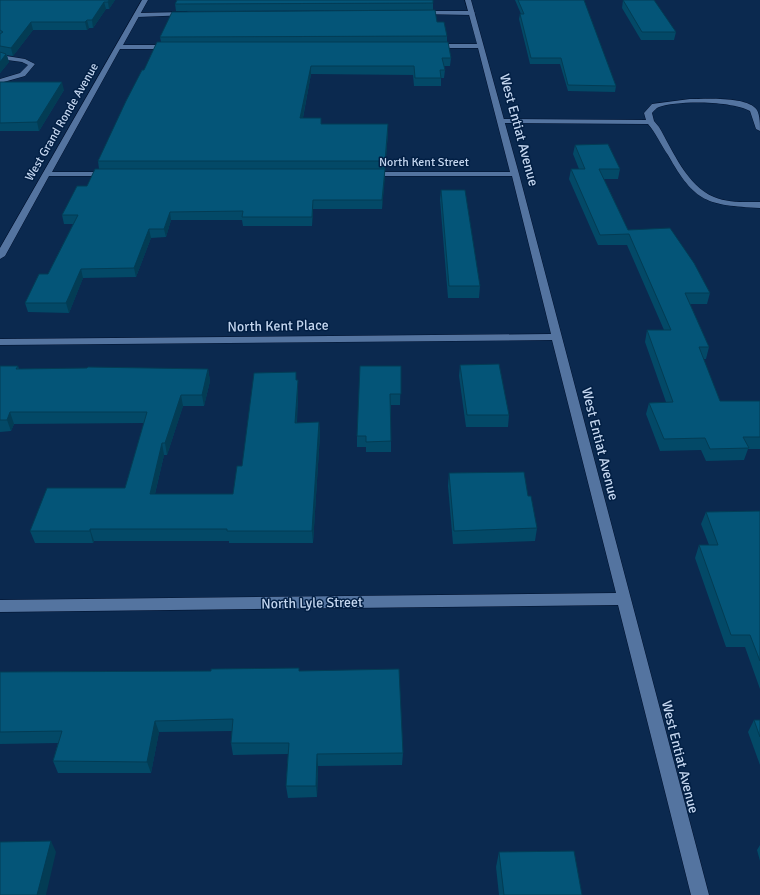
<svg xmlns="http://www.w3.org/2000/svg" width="760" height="895" viewBox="0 0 760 895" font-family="Signika,sans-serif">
  <rect width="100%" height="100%" fill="#0b294f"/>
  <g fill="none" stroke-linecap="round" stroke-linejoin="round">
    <!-- lane casing -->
    <g stroke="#00112d" stroke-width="1">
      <g id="lane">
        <path d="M420,11H472L475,13L472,15L418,14V12Z"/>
        <path d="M187,12L189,13V15L137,17L134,15L137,13Z"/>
        <path d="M0,55L25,59L35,64L25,76L0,83V79L20,73L28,65L22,62L0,59Z"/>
        <path d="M690,99C705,99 748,96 757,110C760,116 760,124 760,131L756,129L750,111C732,101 678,100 659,107C656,108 654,111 652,113L654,121L659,127C673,151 687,186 714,197C728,203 745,202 760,202V208C707,205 695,203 668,155C661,145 656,133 648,124L501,123L497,121L501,119L646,120L644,113L652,104Z"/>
      </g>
    </g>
    <!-- street casing -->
    <g stroke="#00112d" stroke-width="1">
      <g id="street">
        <path d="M142,0H148L123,45H170L173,47L170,49H120L52,172H108L112,174L108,176H49L5,256L0,259V248Z"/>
        <path d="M465,0H471L519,174L709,895H691L618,605L0,612V600L616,593L552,340L0,345V339L551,334L512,176H368L364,174L368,172H510L478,48H434L431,46L434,44H477Z"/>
      </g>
    </g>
    <!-- lane -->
    <use href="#lane" fill="#5474a0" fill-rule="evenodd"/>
    <!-- street -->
    <use href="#street" fill="#5474a0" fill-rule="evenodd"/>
  </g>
  <!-- wall -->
  <g fill="#034967">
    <path d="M0,0H115L109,9H106L93,28H89L87,30H33L13,56L7,55L9,62L0,73Z"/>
    <path d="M515,0H581L616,86L615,92L568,91L560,64H530L519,19L520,14H521Z"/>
    <path d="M623,0L676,32L674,40H641L622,8Z"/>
    <path d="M433,3V10L176,11L175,4Z"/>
    <path d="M437,22L447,36V42L451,58L450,66H444L445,70L444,78H441V86H414L413,75L311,74L303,118L321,124L388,132L382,209H313L312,226H243L242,220H171L166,237L151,238L136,277L83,278L69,313L28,312L25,303L48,274L73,224H64L62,215L87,186L99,169L98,161L144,70L161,42L160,37Z"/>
    <path d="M0,82L64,90L39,131H0Z"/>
    <path d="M575,145L620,169L618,179H604L628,230L710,293L707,304H690L709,347L706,359H703L720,401H760V449H748L744,460L706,461L701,450L660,451L646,414L649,403L666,402L645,342L647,330H664L627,245H598L569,179L571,169H579L573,154Z"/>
    <path d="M441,190L480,286L479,298H448L440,200Z"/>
    <path d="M460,365L509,415L508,427H466L459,376Z"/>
    <path d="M0,366H18L19,369H208L210,381L204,406H183L167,455H164L155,494H233L242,466L296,380L298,392L297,423L319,422L320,434L313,543H229V541H94L93,543H35L30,531L125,488L144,423L14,424L11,431L0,432Z"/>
    <path d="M401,366L400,405H391V452H366V447H357V436Z"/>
    <path d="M449,473L528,496L537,528L535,541L453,544L448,486Z"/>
    <path d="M760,511V689L745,647H726L695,558L699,545H709L701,524L706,512Z"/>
    <path d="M299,668V671L403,753L402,765L318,766L317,797L288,798L286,786L288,754L233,755L231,743L232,731L159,732L151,773H58L53,761L58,743L0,744V672L211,671Z"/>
    <path d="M754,720H760V765L748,732Z"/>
    <path d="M760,845V861L757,850Z"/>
    <path d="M499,852L582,895H499L496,867Z"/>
  </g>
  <!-- shaded-wall -->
  <g fill="#033c54">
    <path d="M109,0H115L109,9L108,2Z"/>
    <path d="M104,2L106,9L93,28L92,20Z"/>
    <path d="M87,20L89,28L87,30L85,22Z"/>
    <path d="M31,22L33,30L13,56L11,48Z"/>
    <path d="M6,54L9,62L0,73V62Z"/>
    <path d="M311,66V74L301,127L300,118Z"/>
    <path d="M62,82L64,90L39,131L37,122Z"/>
    <path d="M388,124V132L385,170V161Z"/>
    <path d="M385,169V178L382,209V200Z"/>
    <path d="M313,200V209L312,226V217Z"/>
    <path d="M170,212L171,220L166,237L164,229Z"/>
    <path d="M149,229L151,238L136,277L134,268Z"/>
    <path d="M81,269L83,278L69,313L66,303Z"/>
    <path d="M208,369L210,381L204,406L202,395Z"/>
    <path d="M298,380V392L296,435L295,423Z"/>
    <path d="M181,395L183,406L167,455L165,443Z"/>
    <path d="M10,412L14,424L11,431L7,420Z"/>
    <path d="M319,422L320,434L313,543L312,531Z"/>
    <path d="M162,443L164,455L152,506L150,494Z"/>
    <path d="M90,529L94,541L93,543L90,531Z"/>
    <path d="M155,721L159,732L151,773L147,762Z"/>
    <path d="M317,754L318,766L317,797L316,786Z"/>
    <path d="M51,841L56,852L46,895H37Z"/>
  </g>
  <!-- building -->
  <g fill="#045578" stroke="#033c54">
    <path d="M0,0H109L108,2H104L92,20H87L85,22H31L11,48L0,46V34L3,32L0,30Z"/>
    <path d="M177,0H433V3L175,4Z"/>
    <path d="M518,0H584L616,86L568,85L561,58H531L520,14H524Z"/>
    <path d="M623,0H654L676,32H642Z"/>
    <path d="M435,10L437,22H444L447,36L160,37L172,12Z"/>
    <path d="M157,42H448L451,58H442L445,70H440L441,78H415L414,66H311L300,118H321V124H388L385,161H98L126,101L142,70H144Z"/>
    <path d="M0,52L6,54L0,62Z"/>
    <path d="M0,82H62L37,122L0,123Z"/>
    <path d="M608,144L620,169H599L628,230L670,228L694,263L710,293H685L709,347H699L720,401H760V437H743L749,448L710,449L705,438L664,439L649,403L673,402L647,330H671L629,234L600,235L571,169H585L575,145Z"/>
    <path d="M95,169H385L382,200H313L312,217H242L243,211L170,212L164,229H149L134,268L81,269L66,303H25L39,274H48L78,215H62L77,186H87Z"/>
    <path d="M441,190H465L480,286H449Z"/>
    <path d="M499,364L509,415H467L460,365Z"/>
    <path d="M0,366H18L16,369L87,368L88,367L208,369L202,395H181L165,443H162L150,494H233L237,466H242L254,373L296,372V380H298L295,423L319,422L312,531H227V529H90V531H30L47,488H125L147,412H10L7,420H0Z"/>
    <path d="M360,366H401V394H390L391,441L366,442V436H357Z"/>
    <path d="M524,472L528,496H531L537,528L454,531L449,473Z"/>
    <path d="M760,511V661L750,635H731L699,545H718L706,512Z"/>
    <path d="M299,668V671L399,669L403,753L317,754L316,786H286L289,743H231L233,719L155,721L147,762L53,761L62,731L0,732V672L211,671V669Z"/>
    <path d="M754,720H760V737Z"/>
    <path d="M51,841L37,895H0V842Z"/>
    <path d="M574,851L582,895H504L499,852Z"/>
  </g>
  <g text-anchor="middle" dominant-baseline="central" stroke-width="3" stroke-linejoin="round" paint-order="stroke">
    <!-- far-street labels -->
    <g font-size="12" fill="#c4d6ef" stroke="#021f44">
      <text transform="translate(62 122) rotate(-60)">West Grand Ronde Avenue</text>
      <text x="424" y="162">North Kent Street</text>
    </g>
    <!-- street labels -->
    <g font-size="14" fill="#c4d6ef" stroke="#021f44">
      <text transform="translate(519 130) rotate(75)">West Entiat Avenue</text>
      <text transform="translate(278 326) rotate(-1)">North Kent Place</text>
      <text transform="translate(600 444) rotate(76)">West Entiat Avenue</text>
      <text transform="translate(312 603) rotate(-1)">North Lyle Street</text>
      <text transform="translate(680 757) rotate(76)">West Entiat Avenue</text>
    </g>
  </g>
</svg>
